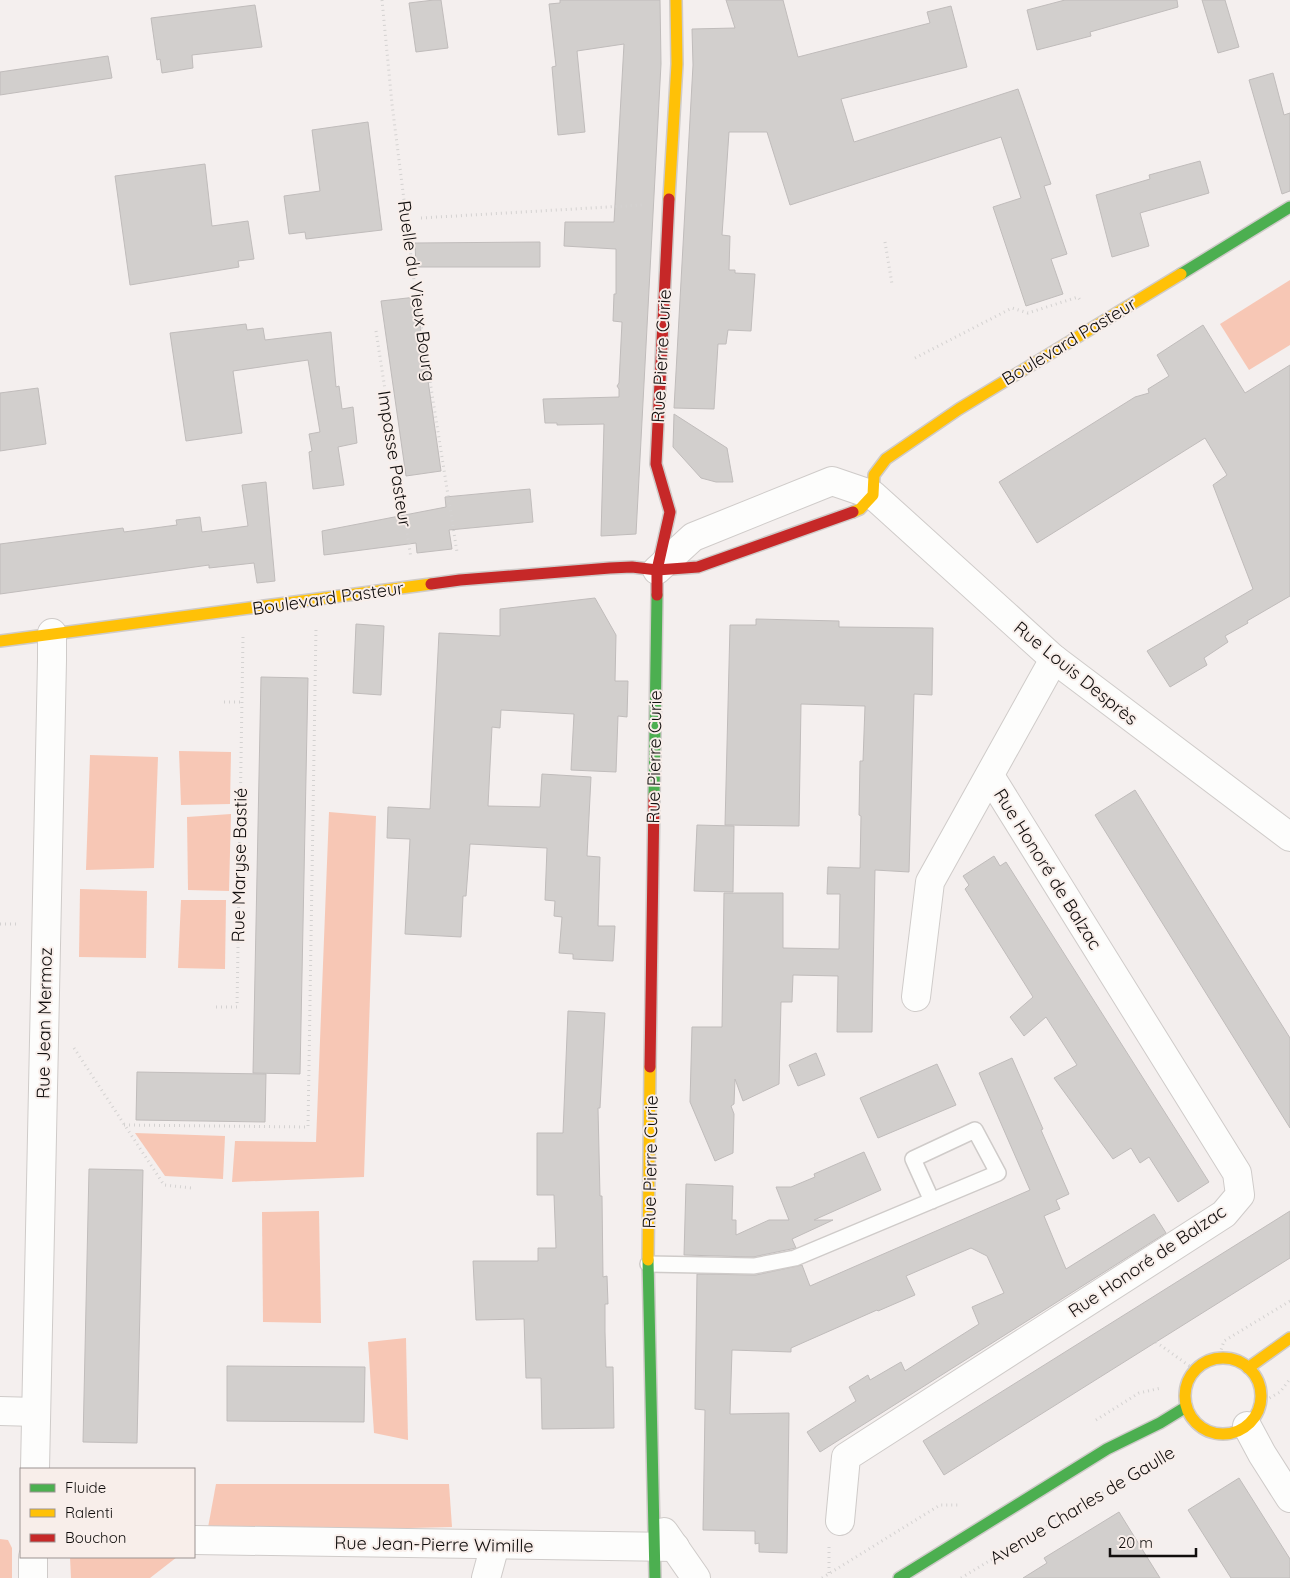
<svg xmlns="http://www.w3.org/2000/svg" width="1290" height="1578" viewBox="0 0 1290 1578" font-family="Quicksand,sans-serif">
  <rect width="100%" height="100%" fill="#f4efee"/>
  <!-- green -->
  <g fill="#f7c7b5">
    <path d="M1290,280V345L1249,370L1220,324Z"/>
    <path d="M179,751L231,752L230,804L181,805Z"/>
    <path d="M90,755L158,757L154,868L86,870Z"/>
    <path d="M329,812L376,816L364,1177L232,1182L235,1141L316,1142Z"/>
    <path d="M231,814L229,891L188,890L187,817Z"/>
    <path d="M80,889L147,891L146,958L79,957Z"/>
    <path d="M181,900H226L225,969L178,968Z"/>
    <path d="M135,1133L225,1136L223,1179L165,1176Z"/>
    <path d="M319,1211L321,1323L263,1322L262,1212Z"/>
    <path d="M406,1338L408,1440L374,1433L368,1342Z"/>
    <path d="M216,1484H449L452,1527L207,1533Z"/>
    <path d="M0,1539L8,1540L12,1548V1578H0Z"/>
    <path d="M70,1557H177L150,1578H71Z"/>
  </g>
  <!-- building -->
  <g fill="#d2cfcd" stroke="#c0bcbb">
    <path d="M434,0H441L448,48L416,52L409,3Z"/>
    <path d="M560,0H660L661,64L636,534L601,536L604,424L557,425V423H545L543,399L619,397V389L617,386L619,383L622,322L613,321L614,294H616V249L564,246L565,222H614L624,44L577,51L585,132L558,135L552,67L556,66L549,4L560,3Z"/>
    <path d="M726,0H783L798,57L930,23L927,12L951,6L967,67L841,99L854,142L1018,89L1051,184L1044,186L1067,254L1051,259L1063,294L1026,306L993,207L1021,198L1001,137L790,205L767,132H729L722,235L730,236L729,270H735V273L755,274L751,331L728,330L726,344H718L714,409L674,408L693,65L692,29L735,28Z"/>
    <path d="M1065,0H1177L1178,7L1090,32L1091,36L1037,50L1027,10Z"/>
    <path d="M1202,0H1225L1239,47L1218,53Z"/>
    <path d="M255,5L262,47L192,55L193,68L162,73L160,59L157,60L151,18Z"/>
    <path d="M108,56L112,78L0,95V72Z"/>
    <path d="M1273,73L1284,115L1290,113V191L1282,194L1249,80Z"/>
    <path d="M368,122L382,230L306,239L305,232L289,234L284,196L320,191L312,130Z"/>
    <path d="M1200,161L1209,193L1140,213L1149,246L1112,257L1096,195L1150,179L1149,175Z"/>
    <path d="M205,164L212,226L248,221L254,259L238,261L239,267L130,285L115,176Z"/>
    <path d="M540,242V267H416L415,243Z"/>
    <path d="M416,297L441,471L406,476L381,301Z"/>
    <path d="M246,324L247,330L263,328L265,340L331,332L336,387L339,386L342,409L353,407L357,443L338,447L344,485L313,489L309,452L312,451L309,434L320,432L308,360L233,371L242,433L186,441L170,333Z"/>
    <path d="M1203,325L1245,393L1290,365V596L1247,621L1248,623L1225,636L1228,642L1204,658L1207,665L1170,687L1147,651L1253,589L1213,485L1227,475L1205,438L1037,543L999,482L1135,397L1149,393L1148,389L1169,376L1157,355Z"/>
    <path d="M38,388L46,444L0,451V393Z"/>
    <path d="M674,414L727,448L733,482H716L701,478L673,447Z"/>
    <path d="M266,482L275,581L257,583L254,563L209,568V565L0,594V544L123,528L124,532L177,525L176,520L200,517L202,532L248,526L242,485Z"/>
    <path d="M530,489L533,522L449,530L452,549L417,553L416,543L324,555L322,531L446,507L445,497Z"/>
    <path d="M595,598L616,635L615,681H628L627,717L618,716L616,772L571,770L574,714L501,710L500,728L492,727L488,806L540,807L542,774L591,777L587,856L600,857L598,926H615L613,961L573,959V954L559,953L562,917L554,916L555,901L545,900L547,848L470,844L466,896H463L461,937L405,934L410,839L387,838L388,807L430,809L439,633L500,636V609Z"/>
    <path d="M756,619L839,621V627L933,628L932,695L914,694L909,872L875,870L872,1032H837L838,976L793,975L792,1002H781L779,1084L743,1101L735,1079L734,1104L731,1106L734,1114L733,1153L715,1161L690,1102L692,1027H722L724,893H783V948L839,949L840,894H827L828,867L860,868L861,816L859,815L860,761H863L865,706L801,704L799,826L725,825L730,625H756Z"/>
    <path d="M356,624L384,626L381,695L353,693Z"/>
    <path d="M261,677L308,678L300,1074L253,1073Z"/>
    <path d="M1135,790L1290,1038V1128L1095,815Z"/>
    <path d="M697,825L734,826L733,892L694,891Z"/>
    <path d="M994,856L1000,866L1006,862L1209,1182L1178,1202L1149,1157L1140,1163L1131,1148L1113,1159L1054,1078L1077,1065L1046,1017L1024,1036L1010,1017L1033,997L965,889L969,885L963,876Z"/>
    <path d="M568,1011L605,1013L600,1108H598L600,1196H602L603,1277L607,1276L608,1304H605V1332L606,1367H613L614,1428L542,1429L541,1378H526L524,1319L476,1320L473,1261H538V1248H556L554,1195H537V1133H563Z"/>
    <path d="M816,1053L825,1075L798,1086L789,1065Z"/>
    <path d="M1012,1058L1043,1129L1041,1130L1069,1194L1056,1200L1060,1209L1044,1216L1066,1269L1154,1214L1166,1233L820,1452L807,1432L856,1401L849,1387L868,1375L870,1380L901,1362L905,1371L979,1324L972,1307L1004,1293L987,1256L971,1248L906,1276L915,1295L878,1311L877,1310L791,1348V1352L732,1350L730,1414L789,1413L787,1553L759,1552V1543L755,1544V1531L703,1530L705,1410L695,1409L697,1274L756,1275L802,1265L810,1286L1030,1190L979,1073Z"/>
    <path d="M937,1064L956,1105L878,1138L860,1098Z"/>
    <path d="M137,1072L266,1074L265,1122L136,1120Z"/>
    <path d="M864,1152L881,1190L814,1220H833L792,1239L796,1248L753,1257L684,1255L686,1184L733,1186L732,1220H736V1235L769,1220H789L776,1187H791L815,1177L814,1174Z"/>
    <path d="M89,1169L143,1170L137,1443L83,1442Z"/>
    <path d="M1290,1211V1258L944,1475L923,1441Z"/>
    <path d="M227,1366L365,1367L364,1422L227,1421Z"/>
    <path d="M1239,1478L1290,1559V1578H1231L1188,1510Z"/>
    <path d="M1119,1512L1160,1578H1023L1047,1563L1044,1558Z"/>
  </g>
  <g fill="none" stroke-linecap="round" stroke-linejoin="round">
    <!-- lane casing -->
    <g stroke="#cfcbc9" stroke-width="18">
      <path id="lane" d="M648,1264L754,1266L795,1258L998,1173L975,1130L913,1159L932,1201"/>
    </g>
    <!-- street casing -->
    <g stroke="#cfcbc9" stroke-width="30">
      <g id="street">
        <path d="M657,570L693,537L832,481L873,495L1054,659L1290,837"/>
        <path d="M916,997L930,882L1054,659"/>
        <path d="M0,1411L36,1412"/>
        <path d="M1247,1426L1262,1454L1290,1498"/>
        <path d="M35,1469L52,660V633"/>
        <path d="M840,1521L846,1457L1224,1214L1240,1195L1237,1173L990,776"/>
        <path d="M664,1532L696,1578"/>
        <path d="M194,1540L675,1547"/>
        <path d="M33,1578V1557"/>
        <path d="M486,1578L495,1545"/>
      </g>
    </g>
    <!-- fast casing -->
    <g stroke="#cfcbc9" stroke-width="14">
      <g id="fast">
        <path d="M1181,274L1290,207"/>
        <path d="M654,796L657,595"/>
        <path d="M648,1260L655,1578"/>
        <path d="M899,1578L1107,1449L1160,1423L1186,1407"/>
      </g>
    </g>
    <!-- slow casing -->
    <g stroke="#cfcbc9" stroke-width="14">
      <g id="slow">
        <path d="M669,199L677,64L676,0"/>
        <path d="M853,512L860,509L873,495L874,475L886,459L959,409L1181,274"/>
        <path d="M0,641L431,584"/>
        <path d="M648,1260L650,1067"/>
        <circle cx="1223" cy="1396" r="38"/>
        <path d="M1248,1368L1290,1338"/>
      </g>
    </g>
    <!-- jam casing -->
    <g stroke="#cfcbc9" stroke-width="14">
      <g id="jam">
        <path d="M431,584L460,580L610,568L632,567L657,570L698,567L853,512"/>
        <path d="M657,595V570L670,512L656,464L669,199"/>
        <path d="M650,1067L654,796"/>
      </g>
    </g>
    <!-- path -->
    <g stroke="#d4d2d1" stroke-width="3" stroke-dasharray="1 4" stroke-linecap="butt">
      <path d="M382,0L392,104L414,280L457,552"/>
      <path d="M421,218L642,205"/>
      <path d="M885,242L892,284"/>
      <path d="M376,331L411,558"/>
      <path d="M915,358L1012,308L1028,313L1078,297L1081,301"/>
      <path d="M224,702H242"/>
      <path d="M0,924H18"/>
      <path d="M216,1007H237L243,637"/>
      <path d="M74,1048L164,1185L192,1188"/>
      <path d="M124,1125L308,1127L316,627"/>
      <path d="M1156,1342L1195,1370"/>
      <path d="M1218,1359L1224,1341L1290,1301"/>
      <path d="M1261,1403L1280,1392L1290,1379"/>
      <path d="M1096,1420L1139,1393L1161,1388"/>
      <path d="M829,1573V1547"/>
      <path d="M822,1578L940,1505H961"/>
      <path d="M961,1578L1164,1455"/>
    </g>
    <!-- lane -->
    <use href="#lane" stroke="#fdfdfc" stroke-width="15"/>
    <!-- street -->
    <use href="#street" stroke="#fdfdfc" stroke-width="28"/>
    <!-- fast -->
    <use href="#fast" stroke="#4caf50" stroke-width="11"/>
    <!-- slow -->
    <use href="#slow" stroke="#ffc107" stroke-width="11"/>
    <!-- jam -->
    <use href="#jam" stroke="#c62828" stroke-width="11"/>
  </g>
  <g text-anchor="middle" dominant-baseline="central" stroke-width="4" stroke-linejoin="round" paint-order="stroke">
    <!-- street labels -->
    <g font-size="18" fill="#110e0d" stroke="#f8eeea">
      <text transform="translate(417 291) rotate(82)">Ruelle du Vieux Bourg</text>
      <text transform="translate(1069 341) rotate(-31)">Boulevard Pasteur</text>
      <text transform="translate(661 356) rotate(-87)">Rue Pierre Curie</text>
      <text transform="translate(395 459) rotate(81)">Impasse Pasteur</text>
      <text transform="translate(328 598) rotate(-8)">Boulevard Pasteur</text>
      <text transform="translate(1076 673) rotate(39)">Rue Louis Desprès</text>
      <text transform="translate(654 757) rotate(-89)">Rue Pierre Curie</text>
      <text transform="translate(239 865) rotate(-89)">Rue Maryse Bastié</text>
      <text transform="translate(1048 869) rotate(58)">Rue Honoré de Balzac</text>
      <text transform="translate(44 1023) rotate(-89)">Rue Jean Mermoz</text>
      <text transform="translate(650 1162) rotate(-89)">Rue Pierre Curie</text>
      <text transform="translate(1147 1261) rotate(-34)">Rue Honoré de Balzac</text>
      <text transform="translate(1082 1505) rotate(-31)">Avenue Charles de Gaulle</text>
      <text transform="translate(434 1544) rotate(1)">Rue Jean-Pierre Wimille</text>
    </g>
  </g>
  <!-- legend -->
  <rect x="20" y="1468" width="175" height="90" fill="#f8eeea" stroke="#9c9492"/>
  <rect x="30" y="1484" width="25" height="8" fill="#4caf50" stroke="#9c9492"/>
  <text x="65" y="1493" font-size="15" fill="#110e0d">Fluide</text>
  <rect x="30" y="1509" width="25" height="8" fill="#ffc107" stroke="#9c9492"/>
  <text x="65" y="1518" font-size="15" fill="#110e0d">Ralenti</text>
  <rect x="30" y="1534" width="25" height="8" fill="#c62828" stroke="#9c9492"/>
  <text x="65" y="1543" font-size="15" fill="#110e0d">Bouchon</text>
  <!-- scale -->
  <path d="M1110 1548v8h86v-8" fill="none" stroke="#110e0d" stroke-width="2.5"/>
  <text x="1118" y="1548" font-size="15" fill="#110e0d" stroke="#f8eeea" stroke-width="4" paint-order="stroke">20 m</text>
</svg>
